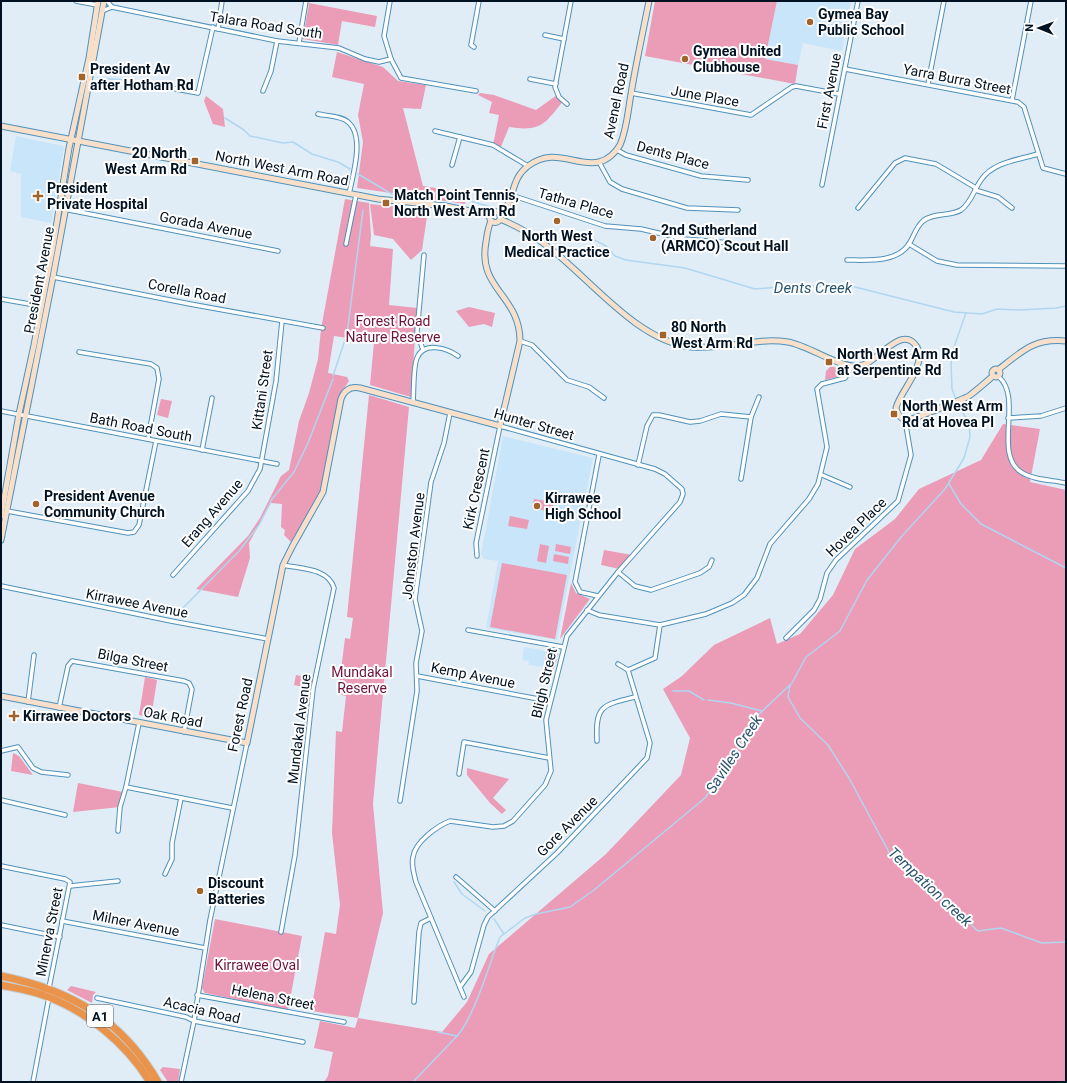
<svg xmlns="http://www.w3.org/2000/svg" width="1067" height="1083" viewBox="0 0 1067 1083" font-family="Roboto,sans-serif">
  <rect width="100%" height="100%" fill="#e0edf6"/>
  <!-- built -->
  <g fill="#c9e5f9">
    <path d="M777,1L851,2L842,51L803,43L798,65L765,59Z"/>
    <path d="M16,136L63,146L64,148L51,223L21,217V174L10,171Z"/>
    <path d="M503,436L593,458L557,640L486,628L498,561L484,559L481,554Z"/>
    <path d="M524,647L546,651L543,667L528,665L529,661L522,660Z"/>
  </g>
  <!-- green -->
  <g fill="#eb9cb6">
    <path d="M655,1H777L765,59L798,65L795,84L645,56Z"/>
    <path d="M309,3L377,16L375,27L342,21L338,45L303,39Z"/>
    <path d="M337,52L383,67L398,81L426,85L421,109L403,108L423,186L468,193L465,204L357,188L363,142L358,115L364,84L332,77Z"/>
    <path d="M480,93L494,95L536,110L557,95L563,101C545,124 541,132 509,127L500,149L493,145L499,115L489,113L492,102L478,95Z"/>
    <path d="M206,96L223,109L225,127L213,124L204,101Z"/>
    <path d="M345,199L369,203L371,236L365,303L370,246L393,249L389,305L417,308L411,397L370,385L374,342L334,336L328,373L347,377L349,381L341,393L322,491L291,542L284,535L285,530L281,527L282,504L271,503L249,543L250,558L238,597L196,589L248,536L260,518L281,476L289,470L299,421L309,393L318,359L321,329Z"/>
    <path d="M370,204L428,210L422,250L411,260L393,239L374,235Z"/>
    <path d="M469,307L495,313L492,327L484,324L469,327L456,311Z"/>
    <path d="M831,366L845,371L837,377L825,380L826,371Z"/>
    <path d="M369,395L409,407L373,804L383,913L358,1018L442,1032L467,1002L489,954L606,854L681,775L690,738L663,689L682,676L714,645L770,618L777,644L800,634L833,595L855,549L895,519L919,489L981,460L1003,424L1040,429L1030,482L1066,490V1082H324L328,1076L333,1052L314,1048L320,1021L355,1028L358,1018L311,1011L325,932L336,934L340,905L332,833L336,731L342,732L346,696L338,694L345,638L350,639L353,618L347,617Z"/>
    <path d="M161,399L172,401L168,418L157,415Z"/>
    <path d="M534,499L554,502L552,512L532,508Z"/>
    <path d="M510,516L529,520L527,529L508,526Z"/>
    <path d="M540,544L549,546L546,563L537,561Z"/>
    <path d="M556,544L571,547L570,554L555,551Z"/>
    <path d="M604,550L632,555L620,569L601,565Z"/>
    <path d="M554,554L569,557L568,564L553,561Z"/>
    <path d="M502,563L567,575L555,639L490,627Z"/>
    <path d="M571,583L576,593L590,599L560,639Z"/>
    <path d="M547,647L556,650L558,654L555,667L552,670L544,668Z"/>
    <path d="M296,675L315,679L313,689L294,685Z"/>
    <path d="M145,677L157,680L151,718L139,715Z"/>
    <path d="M13,753L19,756L33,775L11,771Z"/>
    <path d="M467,768L509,779L493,798L506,810L502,814L490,803L467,775Z"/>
    <path d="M78,783L123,792L120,807L73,812Z"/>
    <path d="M215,919L302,936L288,1010L205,993L202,988Z"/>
    <path d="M71,986L96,992L93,995L92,1003L67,990Z"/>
    <path d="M163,1067L180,1069L178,1082H168L160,1070Z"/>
  </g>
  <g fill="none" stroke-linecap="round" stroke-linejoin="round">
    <!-- stream -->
    <g stroke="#b1d6f0" stroke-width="1.5">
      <path d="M98,78L125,80"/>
      <path d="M225,118L244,130L250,136L283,143L293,142L312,154L338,162L350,169"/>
      <path d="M358,174L395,196L434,193L460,198L491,207"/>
      <path d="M566,231L581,233L606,246L615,256L626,260L685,268L755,289L789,286L855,287L954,312L982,314L997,309L1019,310L1056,308L1066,306"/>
      <path d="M333,376L347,334L363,210"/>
      <path d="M949,484L961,504L981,524L1066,568"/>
      <path d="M178,616L179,612L239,551L259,525L272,499L294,472L308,443L333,379"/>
      <path d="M790,685L788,697L800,718L828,745L849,778L890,854L978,931L1001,928L1042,943L1066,942"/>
      <path d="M673,691H689L704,700"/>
      <path d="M708,700L731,703L762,711"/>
      <path d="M454,882L462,894L485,911"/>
      <path d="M494,919L504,934"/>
      <path d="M438,1032L457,1036C475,1016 489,964 500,937L525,918L536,914L570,907L594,890L705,798L731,762L756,717L792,683L806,657L840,631L867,580L902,536L945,489L964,458L970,437L969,422L959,407L952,389L951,363L955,344L966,313"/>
      <path d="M413,1082L457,1036"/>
    </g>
    <!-- street casing -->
    <g stroke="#5091bb" stroke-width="5.5">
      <g id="street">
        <path d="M76,1L97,5"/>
        <path d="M107,1L112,7"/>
        <path d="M390,1L384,36L391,59L401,78L476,91"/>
        <path d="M102,11L112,7L277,41L339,48L365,59L379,62L391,59"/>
        <path d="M218,29L222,1"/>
        <path d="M545,35L564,39"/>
        <path d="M299,43L306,1"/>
        <path d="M474,47L471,45L479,1"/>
        <path d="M845,69L1018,102L1024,107L1043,168L1066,174"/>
        <path d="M530,79L556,84"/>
        <path d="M928,84L944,1"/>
        <path d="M154,85L198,93L213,27"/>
        <path d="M263,91L271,71L277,41"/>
        <path d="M631,93L751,115L792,87L796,86L839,94"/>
        <path d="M1012,100L1031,1"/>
        <path d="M567,104L559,97L555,87L571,1"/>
        <path d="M318,114C327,116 342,116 348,122C365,136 353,175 349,194"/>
        <path d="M435,131L493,145L528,166"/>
        <path d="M617,150L626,155L701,176L748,180"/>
        <path d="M599,162L610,182L622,189L687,208L738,210"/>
        <path d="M452,165L460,137"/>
        <path d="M822,185L858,1"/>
        <path d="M975,190L998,197L1012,208"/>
        <path d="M511,195L605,226L641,229L684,239L731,243"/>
        <path d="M858,208L895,163L905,158L936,164L976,188"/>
        <path d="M64,209L278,251"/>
        <path d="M346,244L356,195"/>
        <path d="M909,244L937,261L957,265L1066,266"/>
        <path d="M847,260C867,260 897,263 909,244C914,236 916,227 923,221C935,212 949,217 961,210C971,203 974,190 981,180C993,162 1018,160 1038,154"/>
        <path d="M53,277L190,304L323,328"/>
        <path d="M1,299L41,306"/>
        <path d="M520,341L532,345L567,380L589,387L604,398"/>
        <path d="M423,350L417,332L424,255"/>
        <path d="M79,352L151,364L157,368L159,379L148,439"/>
        <path d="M999,377C1023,398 993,454 1021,472C1033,480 1052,480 1066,483"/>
        <path d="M413,402C414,391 413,367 417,358C424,341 447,348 458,356"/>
        <path d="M1,411L277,464"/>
        <path d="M1008,418L1041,416L1066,408"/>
        <path d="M202,450L212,398"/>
        <path d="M638,465L647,426L653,415H659L690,422L700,421L721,414L751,417L759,397"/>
        <path d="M822,475L850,487"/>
        <path d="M741,479L751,417"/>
        <path d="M7,511L128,533L134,532L139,525L156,441"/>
        <path d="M618,572L635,586L651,590L700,573L709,567L712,560"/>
        <path d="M173,575L248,491L260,469L276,381L282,321"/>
        <path d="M1,586L171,621L268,639"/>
        <path d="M598,596L580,592L575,582L599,455"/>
        <path d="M587,610L599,615L660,625L706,614L732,603L744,595L757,578L770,544L809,499L818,484L827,447L817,389L822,384L845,378L852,366"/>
        <path d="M468,630L563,647"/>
        <path d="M786,638L814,610L820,599L827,573L836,560L898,501L911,455L905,420"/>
        <path d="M618,664L628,670"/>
        <path d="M417,676L549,701"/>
        <path d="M28,702L34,655"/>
        <path d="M59,708L68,666L72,661L184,681L189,683L192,689L184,732"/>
        <path d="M139,723L126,787L232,808"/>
        <path d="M597,741C595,705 603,705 635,697"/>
        <path d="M1,751L18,747L33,768L41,772L68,775"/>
        <path d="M459,774L464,742L549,758"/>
        <path d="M1,800L65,815"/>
        <path d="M400,801L417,691L416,663L422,631L415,599L431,482L444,443L450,413"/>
        <path d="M118,831L120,807L126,787"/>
        <path d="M1,866L65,879L70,882L49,988"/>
        <path d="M165,874L172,859V843L181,798"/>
        <path d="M456,877L495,911"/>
        <path d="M70,886L118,881"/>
        <path d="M62,921L205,948"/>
        <path d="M1,925L60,937"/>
        <path d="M281,932L295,855L313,689L334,588C328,568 301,569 283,565"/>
        <path d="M460,987L471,972L484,925L488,917L557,853L647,758L650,743L628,670L655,658L660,625"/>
        <path d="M197,995L344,1022"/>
        <path d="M464,997L416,882C414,874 411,865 413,857C415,842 437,826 450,821L493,827L504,826L513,821L545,785L551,771L546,720L567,636L618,572L680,502L683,494L682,489L665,474L655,469L500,426L476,543L477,556"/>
        <path d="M97,998L186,1017L194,1021L303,1042"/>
        <path d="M414,1002L419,932L421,923L431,918"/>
        <path d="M33,1082L49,997"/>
        <path d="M181,1082L194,1021L210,920L247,743"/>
      </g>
    </g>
    <!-- secondary casing -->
    <g stroke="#5091bb" stroke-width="7">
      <g id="secondary">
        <path d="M1,126L378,199L446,206L489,215"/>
        <circle cx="495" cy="217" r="5.5"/>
        <path d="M500,215C516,201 509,180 528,166C555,146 575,167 599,162C608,160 616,152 620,145C627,129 628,110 631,94C636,63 643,32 649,1"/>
        <path d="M500,219C517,226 533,235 547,246C589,277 636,341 691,347C724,350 755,337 788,342C810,346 839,368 859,366C876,365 902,322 917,347C927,366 900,391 896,408C897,414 901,420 908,420C911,420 964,399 969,396C977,390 985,383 993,376"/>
        <circle cx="996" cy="373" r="4"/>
        <path d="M998,370C1022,351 1034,338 1066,341"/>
        <path d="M1,516L19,414L34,345L53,246L69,148L89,58L98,1"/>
        <path d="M1,540L53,277L104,1"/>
        <path d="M1,696L247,743L283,565L292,547L323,492L341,399C344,391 350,386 360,388L500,426L520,341C520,295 477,289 486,242C487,235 488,227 491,221"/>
      </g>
    </g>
    <!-- highway casing -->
    <g stroke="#c7cbce" stroke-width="9">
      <g id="highway">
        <path d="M1,976C71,990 122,1020 158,1082"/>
        <path d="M1,985C15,988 29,990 43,995C86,1010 126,1043 150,1082"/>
      </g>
    </g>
    <!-- street -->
    <use href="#street" stroke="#fff" stroke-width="3.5"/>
    <!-- secondary -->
    <use href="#secondary" stroke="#f8dfc9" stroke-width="5"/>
    <!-- highway -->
    <use href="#highway" stroke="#e9944a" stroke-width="7"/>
  </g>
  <!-- markers -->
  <g fill="#a3642c" stroke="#fff" stroke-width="1.5">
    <circle cx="810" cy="22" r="4"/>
    <circle cx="685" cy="59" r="4"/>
    <rect x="78" y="73" width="8" height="8" rx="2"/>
    <rect x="191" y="157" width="8" height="8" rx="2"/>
    <path d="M36 190h4v4h4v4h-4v4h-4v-4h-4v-4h4z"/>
    <rect x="382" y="199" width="8" height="8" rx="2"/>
    <circle cx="557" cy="221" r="4"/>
    <circle cx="653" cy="238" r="4"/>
    <rect x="659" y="331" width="8" height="8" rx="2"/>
    <rect x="825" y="358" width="8" height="8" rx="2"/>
    <rect x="890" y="410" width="8" height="8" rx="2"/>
    <circle cx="36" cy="504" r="4"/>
    <circle cx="537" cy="506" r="4"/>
    <path d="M12 710h4v4h4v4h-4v4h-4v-4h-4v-4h4z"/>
    <circle cx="200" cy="891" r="4"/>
  </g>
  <g text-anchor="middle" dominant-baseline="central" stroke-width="4" stroke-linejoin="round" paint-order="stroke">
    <!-- shield labels -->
    <rect fill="#fff" stroke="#4c5964" stroke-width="1" x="87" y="1005" width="26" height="22" rx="3"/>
    <g font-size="13" font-weight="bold" fill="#001221">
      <text x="100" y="1016">A1</text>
    </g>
    <!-- poi labels -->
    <g font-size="14" font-weight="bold" fill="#001221" stroke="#fff" text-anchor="start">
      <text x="818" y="14">Gymea Bay<tspan x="818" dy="16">Public School</tspan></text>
      <text x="693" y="51">Gymea United<tspan x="693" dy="16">Clubhouse</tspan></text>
      <text x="90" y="69">President Av<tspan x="90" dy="16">after Hotham Rd</tspan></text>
      <text x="187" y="153" text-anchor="end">20 North<tspan x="187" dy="16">West Arm Rd</tspan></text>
      <text x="47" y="188">President<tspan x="47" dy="16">Private Hospital</tspan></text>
      <text x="394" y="195">Match Point Tennis,<tspan x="394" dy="16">North West Arm Rd</tspan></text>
      <text x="661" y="230">2nd Sutherland<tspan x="661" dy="16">(ARMCO) Scout Hall</tspan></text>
      <text x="557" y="236" text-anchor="middle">North West<tspan x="557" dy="16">Medical Practice</tspan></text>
      <text x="671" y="327">80 North<tspan x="671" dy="16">West Arm Rd</tspan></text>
      <text x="837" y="354">North West Arm Rd<tspan x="837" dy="16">at Serpentine Rd</tspan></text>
      <text x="902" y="406">North West Arm<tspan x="902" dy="16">Rd at Hovea Pl</tspan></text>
      <text x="44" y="496">President Avenue<tspan x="44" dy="16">Community Church</tspan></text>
      <text x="545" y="498">Kirrawee<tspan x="545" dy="16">High School</tspan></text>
      <text x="23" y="716">Kirrawee Doctors</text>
      <text x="208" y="883">Discount<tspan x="208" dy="16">Batteries</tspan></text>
    </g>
    <!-- street labels -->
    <g font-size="14" fill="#001221" stroke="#fff">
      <text transform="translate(266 25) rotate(9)">Talara Road South</text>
      <text transform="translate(957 79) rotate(11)">Yarra Burra Street</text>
      <text transform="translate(829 91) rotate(-79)">First Avenue</text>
      <text transform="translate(705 96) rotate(10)">June Place</text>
      <text transform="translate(616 101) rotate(-78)">Avenel Road</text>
      <text transform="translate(673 155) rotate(15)">Dents Place</text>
      <text transform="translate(282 168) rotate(11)">North West Arm Road</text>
      <text transform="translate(576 203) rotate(16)">Tathra Place</text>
      <text transform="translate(206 225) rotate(11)">Gorada Avenue</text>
      <text transform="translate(39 280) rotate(-79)">President Avenue</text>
      <text transform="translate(187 291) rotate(11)">Corella Road</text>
      <text transform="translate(262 390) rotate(-82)">Kittani Street</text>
      <text transform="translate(534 424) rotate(16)">Hunter Street</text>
      <text transform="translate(141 427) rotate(11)">Bath Road South</text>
      <text transform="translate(476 489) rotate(-78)">Kirk Crescent</text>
      <text transform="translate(212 513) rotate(-49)">Erang Avenue</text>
      <text transform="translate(856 527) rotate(-44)">Hovea Place</text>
      <text transform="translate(413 546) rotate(-83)">Johnston Avenue</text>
      <text transform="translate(137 603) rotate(11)">Kirrawee Avenue</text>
      <text transform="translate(133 660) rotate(11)">Bilga Street</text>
      <text transform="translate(473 675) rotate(11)">Kemp Avenue</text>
      <text transform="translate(544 683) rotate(-77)">Bligh Street</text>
      <text transform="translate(240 715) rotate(-78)">Forest Road</text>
      <text transform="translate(173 717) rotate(11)">Oak Road</text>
      <text transform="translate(299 729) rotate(-83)">Mundakal Avenue</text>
      <text transform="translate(567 826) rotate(-45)">Gore Avenue</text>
      <text transform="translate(136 923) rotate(11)">Milner Avenue</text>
      <text transform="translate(49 932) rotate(-79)">Minerva Street</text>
      <text transform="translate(273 997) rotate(11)">Helena Street</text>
      <text transform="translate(202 1010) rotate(13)">Acacia Road</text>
    </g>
    <!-- park labels -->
    <g font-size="14" fill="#6e113c" stroke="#fff">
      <text x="393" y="321">Forest Road<tspan x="393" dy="16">Nature Reserve</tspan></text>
      <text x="362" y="672">Mundakal<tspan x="362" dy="16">Reserve</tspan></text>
      <text x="257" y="965">Kirrawee Oval</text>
    </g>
    <!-- water labels -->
    <g font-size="15" font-style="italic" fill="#2a546f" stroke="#fff">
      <text x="813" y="288">Dents Creek</text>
      <text transform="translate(734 754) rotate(-57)">Savilles Creek</text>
      <text transform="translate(930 887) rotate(43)">Tempation creek</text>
    </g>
  </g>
  <!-- border -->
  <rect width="1067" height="1083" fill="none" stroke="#001221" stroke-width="4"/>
  <!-- north arrow -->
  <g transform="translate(1039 28) rotate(271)" stroke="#ffffff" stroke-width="3" paint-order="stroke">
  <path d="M0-3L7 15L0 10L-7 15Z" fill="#001221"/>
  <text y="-6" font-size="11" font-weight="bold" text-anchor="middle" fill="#001221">N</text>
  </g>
</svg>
